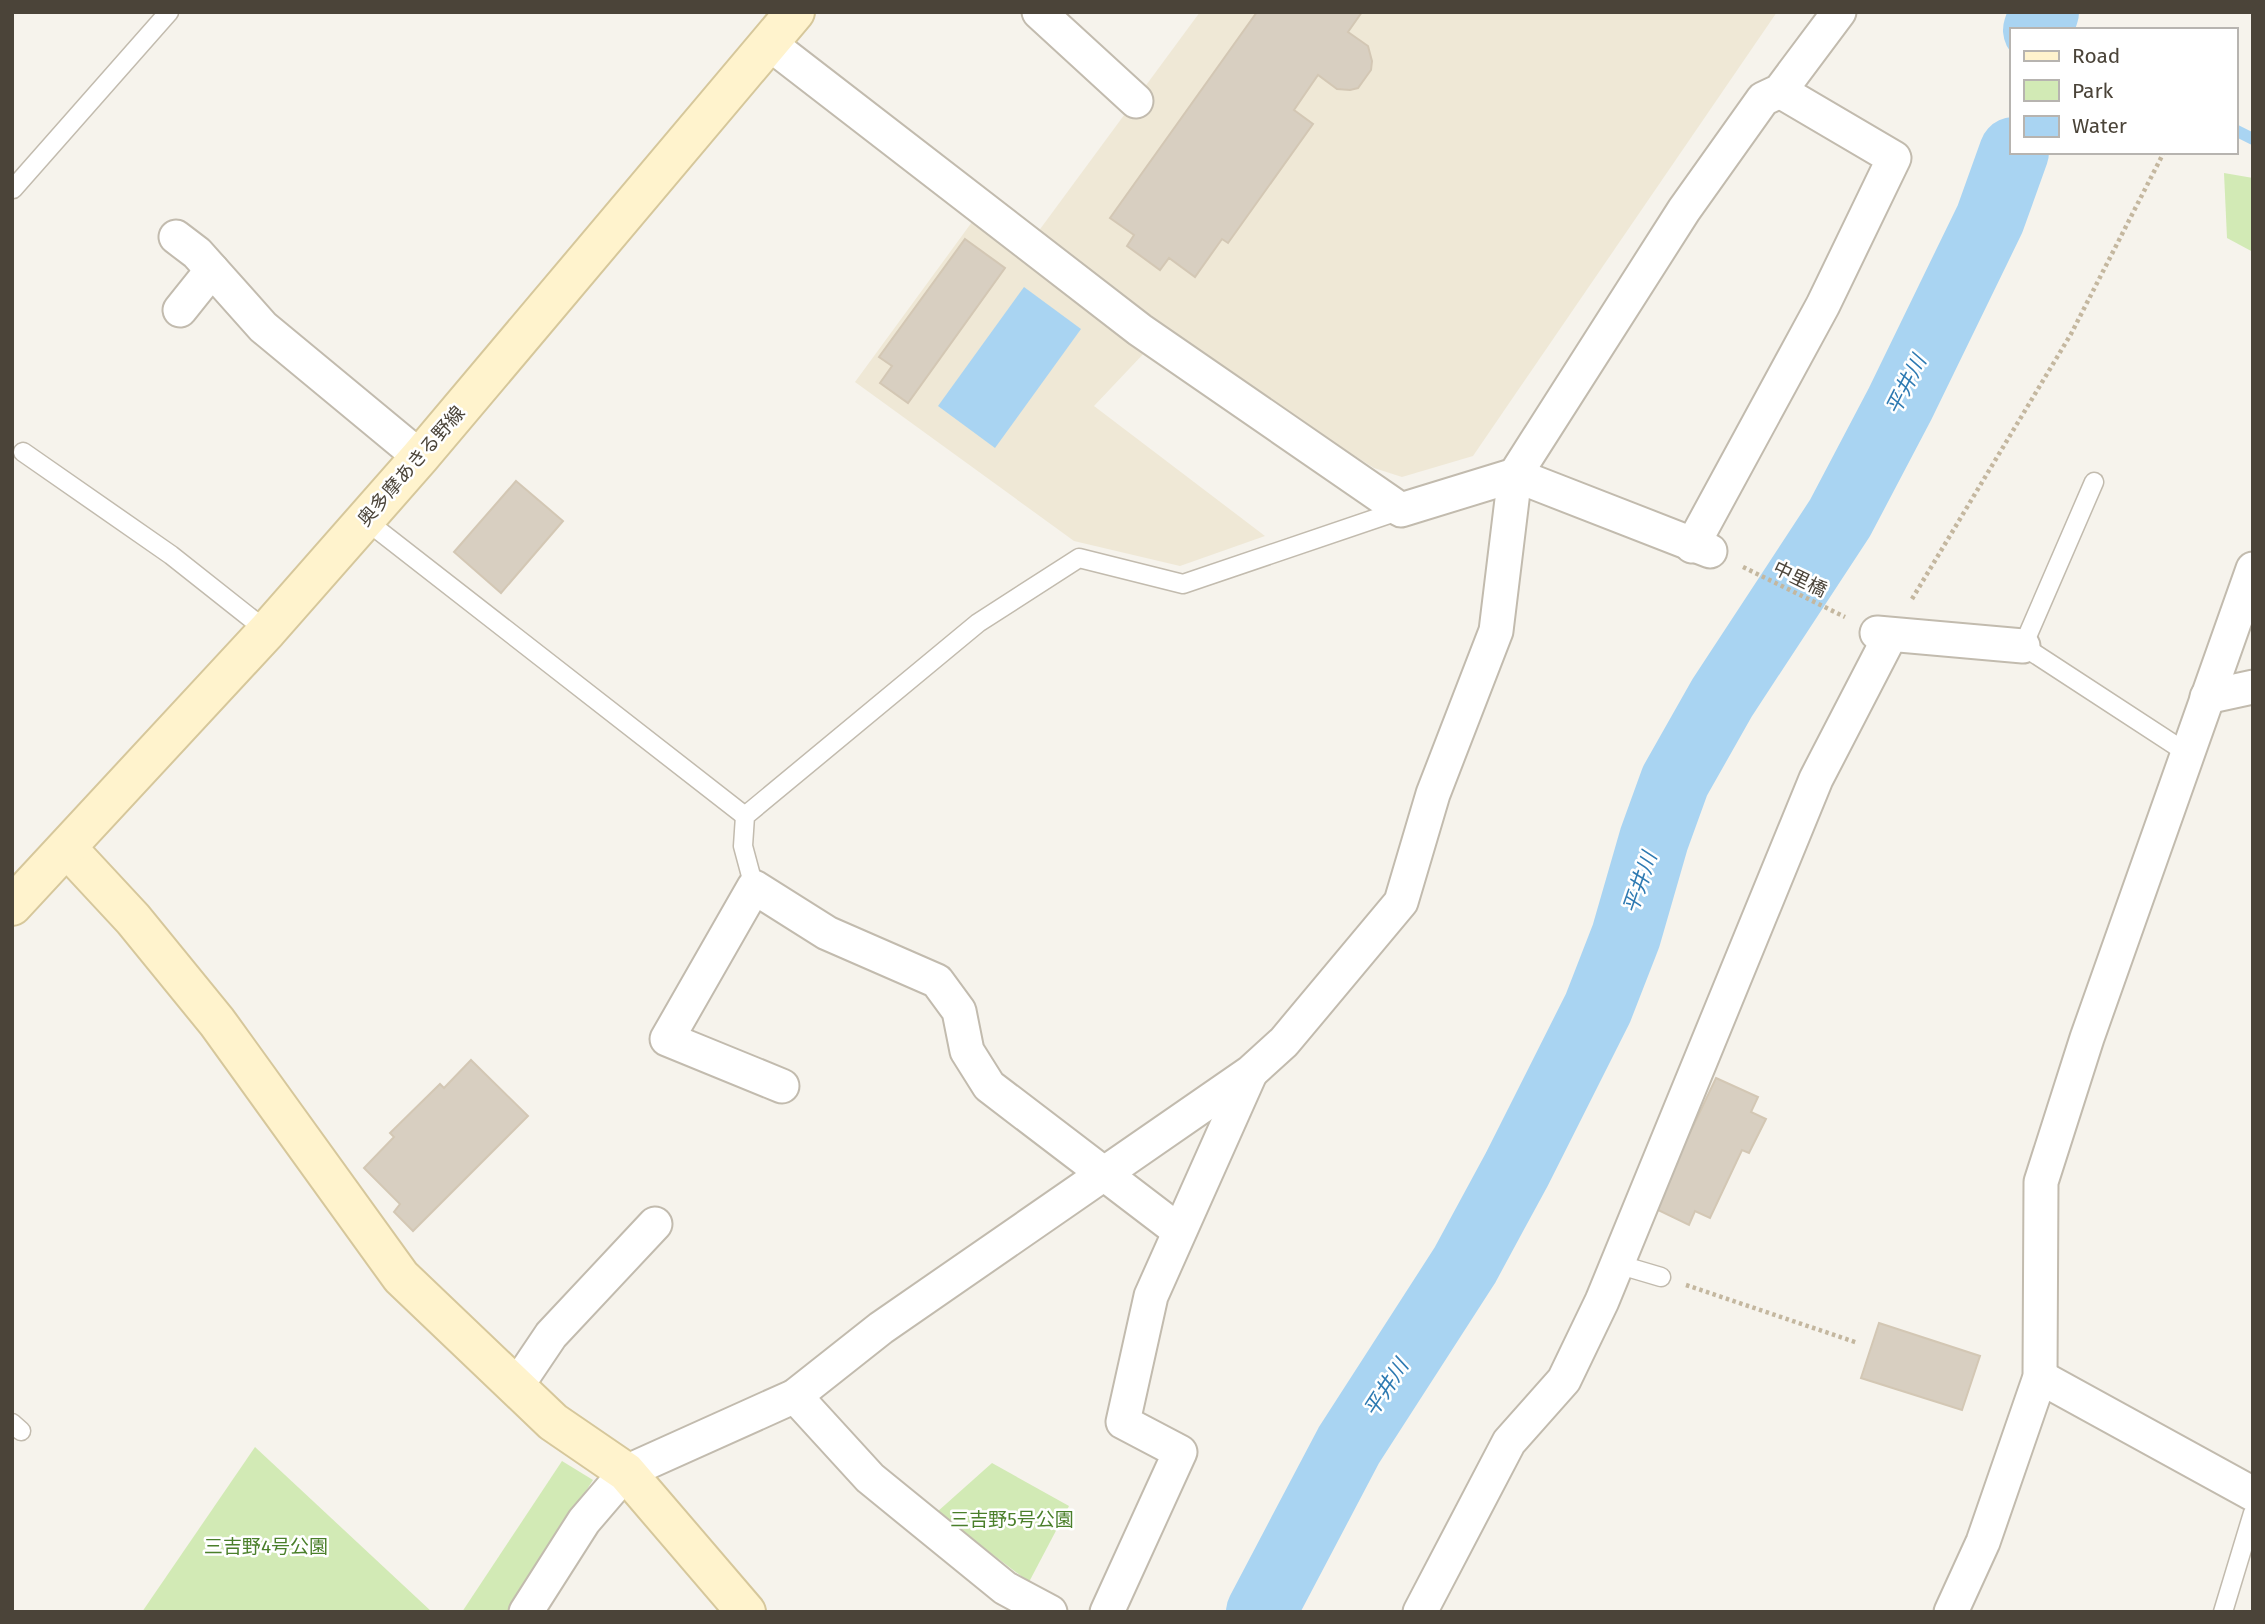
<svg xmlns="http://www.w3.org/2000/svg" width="2265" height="1624" viewBox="0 0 2265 1624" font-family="'Fira Sans','Noto Sans JP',sans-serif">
  <rect width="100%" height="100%" fill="#f6f3ec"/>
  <!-- education -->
  <g fill="#efe8d6">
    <path d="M1200,12H1777L1473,456L1402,477L1374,468L1223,373L1035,236Z"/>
    <path d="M972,222L1147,350L1094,406L1265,536L1180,566L1074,541L855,382Z"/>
  </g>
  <!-- green -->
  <g fill="#d2eab5">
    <path d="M2224,173L2253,178V252L2227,238Z"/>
    <path d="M255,1447L432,1612H142Z"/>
    <path d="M562,1461L593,1480L508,1612H462Z"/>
    <path d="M992,1463L1069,1506L1029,1582L937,1512Z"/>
  </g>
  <!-- water -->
  <path fill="#a9d4f2" d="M1024,287L1081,329L995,448L938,406Z"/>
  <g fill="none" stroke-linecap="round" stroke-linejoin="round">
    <!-- stream -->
    <path stroke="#a9d4f2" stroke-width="12" d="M2235,130L2253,139"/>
    <!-- river -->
    <g stroke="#a9d4f2" stroke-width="70">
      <path d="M2038,30L2044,12"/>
      <path d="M1261,1612L1349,1445L1465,1265L1517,1169L1598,1008L1626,936L1654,839L1675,781L1722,698L1840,518L1900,404L1990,219L2014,152"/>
    </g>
  </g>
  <!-- building -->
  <g fill="#d8cfc1" stroke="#d3c7b4" stroke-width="2">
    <path d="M1257,12H1362L1348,32L1368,46L1372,61L1371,70L1358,88L1350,90L1337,89L1318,75L1294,110L1313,124L1228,243L1222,239L1195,277L1169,258L1160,270L1127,246L1134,235L1110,218Z"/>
    <path d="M965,239L1005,268L908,403L880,383L892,366L879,357Z"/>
    <path d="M516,481L563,521L501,593L454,552Z"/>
    <path d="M471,1060L528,1116L413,1231L394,1212L400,1204L364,1168L394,1137L390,1133L440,1084L444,1088Z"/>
    <path d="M1716,1078L1758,1097L1751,1112L1766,1119L1749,1153L1742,1150L1710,1218L1695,1211L1689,1225L1654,1208Z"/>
    <path d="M1879,1323L1980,1356L1962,1410L1861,1378Z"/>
  </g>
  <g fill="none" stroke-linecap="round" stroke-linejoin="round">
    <!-- lane casing -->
    <g stroke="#c2bbae" stroke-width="21">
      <g id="lane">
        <path d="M13,189L169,12"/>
        <path d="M23,452L171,555L267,631"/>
        <path d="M2094,482L2023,646L2187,753"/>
        <path d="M364,519L745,816"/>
        <path d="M754,887L743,846L745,816L978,623L1079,558L1183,584L1401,510"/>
        <path d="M1617,1264L1661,1277"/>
        <path d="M12,1423L21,1431"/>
        <path d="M2223,1612L2253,1513"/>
      </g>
    </g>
    <!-- street casing -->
    <g stroke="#c2bbae" stroke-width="37">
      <g id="street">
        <path d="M1039,12L1136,101"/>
        <path d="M770,44L1140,330L1401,510L1515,475L1710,551"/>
        <path d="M176,237L197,253L263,327L420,457"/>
        <path d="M180,310L212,270"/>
        <path d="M1692,546L1823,305L1894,158L1780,91"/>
        <path d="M1877,633L2023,646"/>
        <path d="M2207,697L2253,687"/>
        <path d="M782,1086L667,1039L754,887L827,933L937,981L959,1011L967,1051L989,1086L1179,1231"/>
        <path d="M2040,1377L2253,1494"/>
        <path d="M516,1387L551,1335L655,1224"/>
        <path d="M795,1396L870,1478L1005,1588L1050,1612"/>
        <path d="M526,1612L584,1521L626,1472L795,1396L881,1328L1251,1072L1284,1042L1401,902L1433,794L1496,631L1515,475L1684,210L1763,99L1780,91L1839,12"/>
        <path d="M1107,1612L1180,1452L1123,1422L1151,1296L1250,1074"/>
        <path d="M1420,1612L1509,1442L1564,1380L1602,1301L1816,779L1890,636"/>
        <path d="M1951,1612L1983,1542L2040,1377L2041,1182L2087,1038L2253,569"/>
      </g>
    </g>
    <!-- secondary casing -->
    <g stroke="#d6c79b" stroke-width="42">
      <g id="secondary">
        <path d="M67,848L133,919L217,1022L401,1277L553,1422L626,1472L746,1612"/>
        <path d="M12,906L267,631L420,457L795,12"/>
      </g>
    </g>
    <!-- path -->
    <g stroke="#c4b79f" stroke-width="4.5" stroke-dasharray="3.5 3.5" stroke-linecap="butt">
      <path d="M1743,567L1845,617"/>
      <path d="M1912,599L2071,334L2164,152"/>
      <path d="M1686,1285L1858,1343"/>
    </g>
    <!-- lane -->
    <use href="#lane" stroke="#fff" stroke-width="18"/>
    <!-- street -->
    <use href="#street" stroke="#fff" stroke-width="33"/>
    <!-- secondary -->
    <use href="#secondary" stroke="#fff3cd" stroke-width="38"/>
  </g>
  <g text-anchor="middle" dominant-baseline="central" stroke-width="5" stroke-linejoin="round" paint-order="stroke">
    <!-- street labels -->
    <g font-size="19" fill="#4b4439" stroke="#fff">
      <text transform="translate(411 466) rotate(-49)">奥多摩あきる野線</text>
      <text transform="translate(1800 579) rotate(26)">中里橋</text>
    </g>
    <!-- park labels -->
    <g font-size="19" fill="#4a7f2a" stroke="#fff">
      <text x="1012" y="1519">三吉野5号公園</text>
      <text x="266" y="1546">三吉野4号公園</text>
    </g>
    <!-- water labels -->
    <g font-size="21" font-style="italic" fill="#2e7ab2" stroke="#fff">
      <text transform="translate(1906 385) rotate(-63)">平井川</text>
      <text transform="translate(1640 883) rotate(-71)">平井川</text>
      <text transform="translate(1386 1388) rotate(-57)">平井川</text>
    </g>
  </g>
  <!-- border -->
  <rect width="2265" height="1624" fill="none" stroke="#4b4439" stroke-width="28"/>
  <!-- legend -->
  <rect x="2010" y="28" width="228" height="126" fill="#ffffff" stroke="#b7b4b0" stroke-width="2"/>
  <rect x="2024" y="51" width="35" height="10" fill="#fff3cd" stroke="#b7b4b0" stroke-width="2"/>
  <text x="2072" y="63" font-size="21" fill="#4b4439">Road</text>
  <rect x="2024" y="80" width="35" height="21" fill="#d2eab5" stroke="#b7b4b0" stroke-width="2"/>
  <text x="2072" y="98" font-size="21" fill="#4b4439">Park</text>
  <rect x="2024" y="116" width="35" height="21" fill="#a9d4f2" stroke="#b7b4b0" stroke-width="2"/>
  <text x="2072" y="133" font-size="21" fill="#4b4439">Water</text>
</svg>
